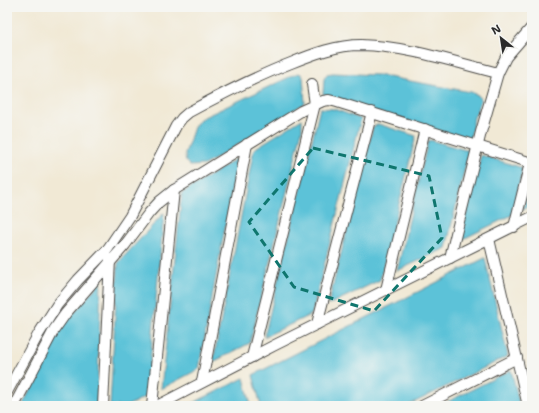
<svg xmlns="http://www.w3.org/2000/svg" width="539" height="413" viewBox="0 0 539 413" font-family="'Shantell Sans',sans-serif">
  <rect width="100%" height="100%" fill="#f6f6f2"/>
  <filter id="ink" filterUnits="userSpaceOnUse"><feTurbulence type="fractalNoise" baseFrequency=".025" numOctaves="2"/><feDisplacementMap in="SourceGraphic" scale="8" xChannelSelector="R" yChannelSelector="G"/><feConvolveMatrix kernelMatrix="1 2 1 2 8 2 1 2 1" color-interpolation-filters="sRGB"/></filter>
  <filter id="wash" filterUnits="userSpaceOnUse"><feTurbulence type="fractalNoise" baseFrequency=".012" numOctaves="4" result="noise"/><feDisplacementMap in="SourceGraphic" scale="16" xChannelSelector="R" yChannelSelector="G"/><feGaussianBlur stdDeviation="0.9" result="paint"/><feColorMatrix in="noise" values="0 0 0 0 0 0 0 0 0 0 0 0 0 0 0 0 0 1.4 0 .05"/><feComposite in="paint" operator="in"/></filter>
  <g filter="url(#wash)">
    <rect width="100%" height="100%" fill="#f1e9d5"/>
    <!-- water -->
    <g fill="#5bc2d8" stroke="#437682">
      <path d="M298,73L301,74L303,77L305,103L220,156L204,165L190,166L186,162L185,154L194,127L200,119Z"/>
      <path d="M333,73L377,75L471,92L478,95L481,100L477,112L474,117L470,141L344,102L323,94L324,79L327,74Z"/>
      <path d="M320,108L334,109L361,119L312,314L264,337Z"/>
      <path d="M302,119V130L250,343L213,362L254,149Z"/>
      <path d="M378,124L416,136L380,280L328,305L373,127Z"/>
      <path d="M430,140L469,151L446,248L397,271L428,141Z"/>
      <path d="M481,155L523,168L512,215L459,241Z"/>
      <path d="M236,159L237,162L199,369L161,389L182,193Z"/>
      <path d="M532,176V204L523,209Z"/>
      <path d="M164,213L147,396L127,406H110L118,263Z"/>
      <path d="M485,258L508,356L407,406H261L253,375Z"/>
      <path d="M101,281L97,406H22L61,328Z"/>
      <path d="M511,370L520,406H439Z"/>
      <path d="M244,378L251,406H187Z"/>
    </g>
  </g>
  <g filter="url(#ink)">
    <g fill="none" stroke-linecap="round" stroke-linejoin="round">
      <!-- minor casing -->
      <g stroke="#494844" stroke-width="12">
        <g id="minor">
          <path d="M530,7L532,9"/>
          <path d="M514,227L530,163"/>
          <path d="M489,239L528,406"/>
          <path d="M450,258L481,132L498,73L506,57L532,27"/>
          <path d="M386,290L425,129"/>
          <path d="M317,324L372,112"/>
          <path d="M252,357L315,104L312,84"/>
          <path d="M202,382L247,144"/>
          <path d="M7,392L38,335L57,305L78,280L107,250L130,216L176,126L182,118L189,112C222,94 255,77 291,63C313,54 337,45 361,45C406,46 454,62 498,73"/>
          <path d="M14,406L54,330L66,313L125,245L149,213L159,202L174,190L301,111L323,101L329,100L337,102L532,163"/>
          <path d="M103,406L110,259"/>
          <path d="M152,406L174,190"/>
          <path d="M157,406L275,345L532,217"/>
          <path d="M422,406L517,358"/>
        </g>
      </g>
      <!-- minor -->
      <use href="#minor" stroke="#fff" stroke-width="10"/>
    </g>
  </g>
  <!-- marked area -->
  <path fill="none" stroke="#0f766e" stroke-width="3" stroke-dasharray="8 5" stroke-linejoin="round" d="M313,148L429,176L442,238L374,311L294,287L249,222Z"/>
  <!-- margin -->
  <rect width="539" height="413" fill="none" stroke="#f6f6f2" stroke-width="24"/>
  <!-- north arrow -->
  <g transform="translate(501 38) rotate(330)" stroke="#f6f6f2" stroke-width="3" paint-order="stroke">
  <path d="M0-3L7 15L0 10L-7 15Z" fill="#2b2b2b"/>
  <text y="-6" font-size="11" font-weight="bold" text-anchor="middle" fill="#2b2b2b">N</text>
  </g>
</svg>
